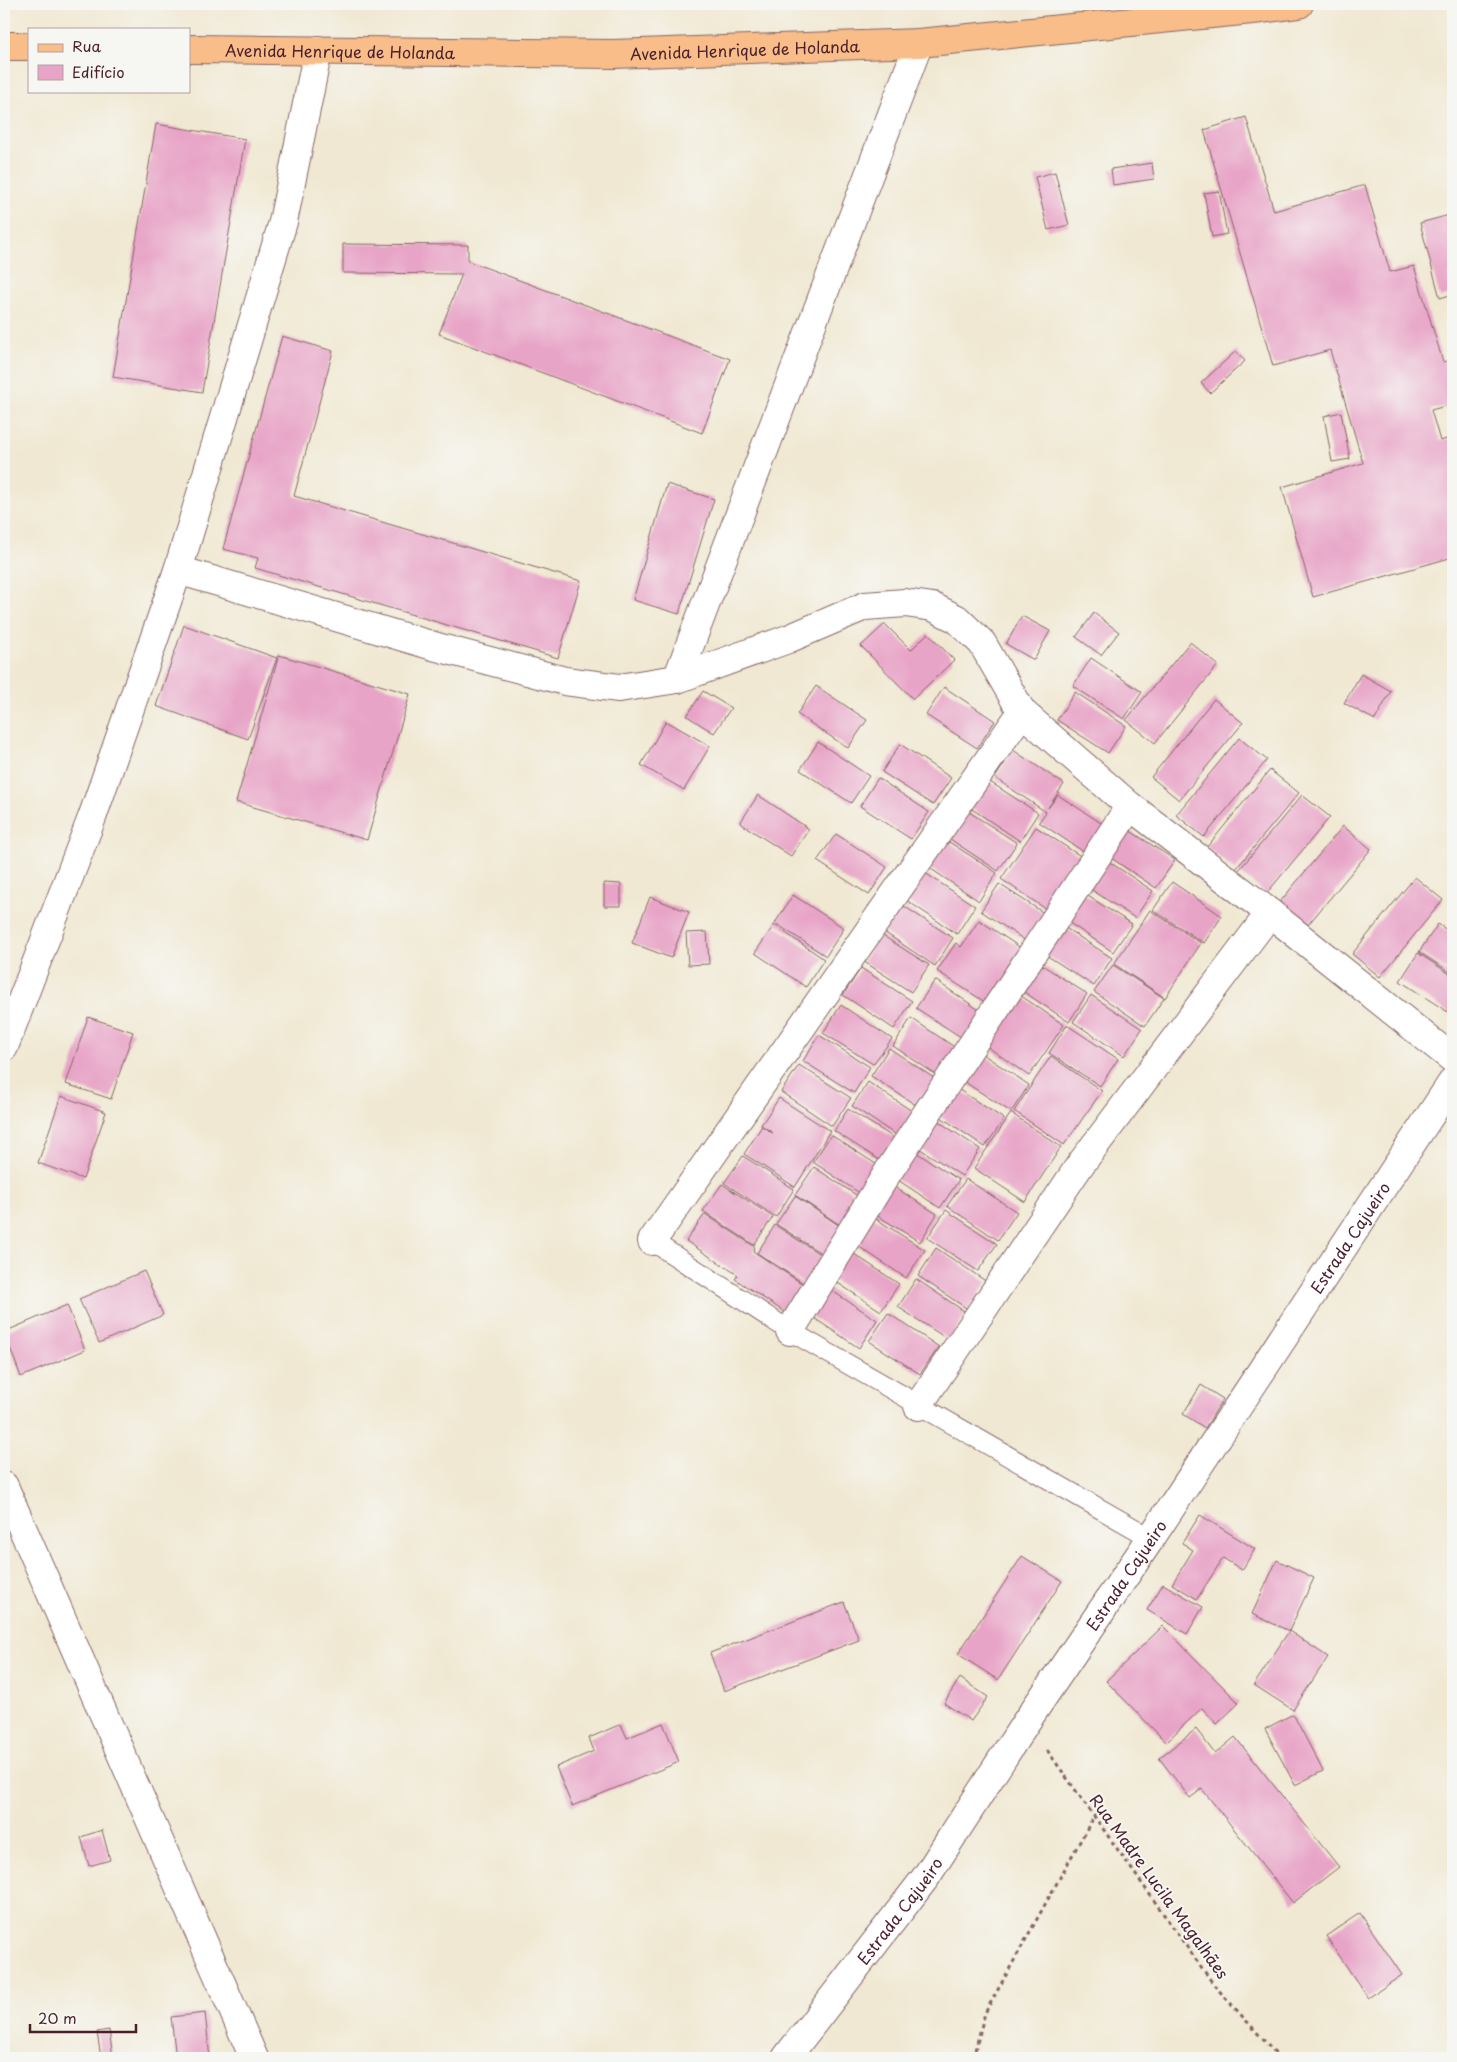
<svg xmlns="http://www.w3.org/2000/svg" width="1457" height="2062" viewBox="0 0 1457 2062" font-family="'Playpen Sans',sans-serif">
  <rect width="100%" height="100%" fill="#f6f6f2"/>
  <filter id="ink" filterUnits="userSpaceOnUse"><feTurbulence type="fractalNoise" baseFrequency=".02" numOctaves="2"/><feDisplacementMap in="SourceGraphic" scale="10" xChannelSelector="R" yChannelSelector="G"/><feConvolveMatrix kernelMatrix="1 2 1 2 8 2 1 2 1" color-interpolation-filters="sRGB"/></filter>
  <filter id="wash" filterUnits="userSpaceOnUse"><feTurbulence type="fractalNoise" baseFrequency=".0096" numOctaves="4" result="noise"/><feDisplacementMap in="SourceGraphic" scale="20" xChannelSelector="R" yChannelSelector="G"/><feGaussianBlur stdDeviation="1.12" result="paint"/><feColorMatrix in="noise" values="0 0 0 0 0 0 0 0 0 0 0 0 0 0 0 0 0 1.4 0 .05"/><feComposite in="paint" operator="in"/></filter>
  <g filter="url(#wash)">
    <rect width="100%" height="100%" fill="#f0e8d2"/>
    <g id="blocks">
      <!-- building -->
      <g fill="#e8a4c7">
        <path d="M1246,117L1274,211L1365,185L1390,272L1414,266L1443,362L1453,359V404L1431,410L1440,441L1452,437L1453,442V557L1313,597L1282,487L1363,463L1330,350L1273,366L1204,130Z"/>
        <path d="M156,124L245,139L202,392L113,377Z"/>
        <path d="M1152,163L1154,179L1113,185L1111,169Z"/>
        <path d="M1055,172L1069,225L1048,230L1035,177Z"/>
        <path d="M1219,191L1227,234L1212,237L1204,193Z"/>
        <path d="M1453,214V294L1440,298L1420,223Z"/>
        <path d="M343,244L468,245V261L730,359L702,433L439,334L462,274L343,273Z"/>
        <path d="M1453,310V327L1449,311Z"/>
        <path d="M282,336L333,351L294,496L581,581L558,658L255,568L258,558L223,549Z"/>
        <path d="M1236,351L1245,361L1210,393L1201,383Z"/>
        <path d="M1341,412L1350,459L1332,462L1324,416Z"/>
        <path d="M667,484L714,499L679,614L633,600Z"/>
        <path d="M1094,613L1119,632L1101,655L1076,637Z"/>
        <path d="M1022,616L1050,631L1034,660L1006,644Z"/>
        <path d="M885,624L911,650L928,633L954,660L913,699L861,646Z"/>
        <path d="M184,625L277,658L248,739L156,706Z"/>
        <path d="M1190,642L1218,665L1155,743L1126,720Z"/>
        <path d="M279,655L410,694L367,840L236,802Z"/>
        <path d="M1091,658L1142,692L1124,719L1073,686Z"/>
        <path d="M1361,674L1391,691L1375,720L1344,703Z"/>
        <path d="M816,686L867,720L848,748L797,714Z"/>
        <path d="M944,687L995,721L977,748L926,715Z"/>
        <path d="M703,691L731,708L714,733L687,716Z"/>
        <path d="M1075,692L1126,726L1108,753L1057,720Z"/>
        <path d="M1214,699L1243,723L1179,800L1151,777Z"/>
        <path d="M666,721L710,746L684,790L641,765Z"/>
        <path d="M1239,738L1267,760L1204,837L1176,815Z"/>
        <path d="M818,742L869,776L851,803L800,770Z"/>
        <path d="M900,744L951,778L933,805L882,772Z"/>
        <path d="M1013,750L1064,784L1048,808L1058,795L1109,828L1090,856L1039,822L1046,812L995,778Z"/>
        <path d="M1270,770L1299,793L1235,870L1207,847Z"/>
        <path d="M878,778L929,812L911,839L860,806Z"/>
        <path d="M987,780L1038,813L1020,841L969,807Z"/>
        <path d="M758,795L809,829L791,856L740,823Z"/>
        <path d="M1302,795L1330,817L1266,894L1238,871Z"/>
        <path d="M966,810L1017,843L998,871L947,837Z"/>
        <path d="M1343,826L1371,849L1307,926L1279,903Z"/>
        <path d="M1036,827L1088,861L1052,913L1001,879Z"/>
        <path d="M1124,827L1175,860L1156,888L1105,854Z"/>
        <path d="M836,834L887,867L869,895L817,861Z"/>
        <path d="M946,840L997,873L979,901L928,867Z"/>
        <path d="M1102,857L1153,891L1135,918L1084,885Z"/>
        <path d="M925,873L975,906L957,934L906,900Z"/>
        <path d="M1415,877L1443,900L1380,977L1352,954Z"/>
        <path d="M1172,882L1222,916L1204,943L1153,910Z"/>
        <path d="M604,883L621,884V906H604Z"/>
        <path d="M999,884L1050,917L1032,945L981,911Z"/>
        <path d="M1080,891L1132,924L1113,952L1062,918Z"/>
        <path d="M793,895L844,928L826,956L775,923Z"/>
        <path d="M650,897L689,912L671,958L632,943Z"/>
        <path d="M902,905L953,938L935,966L884,932Z"/>
        <path d="M1150,910L1201,943L1165,998L1114,964Z"/>
        <path d="M979,920L1030,954L988,1004L937,971L956,943L961,947Z"/>
        <path d="M1438,924L1453,934V974L1419,952Z"/>
        <path d="M774,925L824,959L806,987L755,953Z"/>
        <path d="M1061,925L1112,958L1094,986L1043,953Z"/>
        <path d="M707,932L709,964L688,965L686,933Z"/>
        <path d="M880,934L929,965L911,992L863,961Z"/>
        <path d="M1418,953L1453,976V1010L1451,1014L1400,981Z"/>
        <path d="M1036,961L1087,994L1069,1022L1018,988Z"/>
        <path d="M1113,965L1164,998L1145,1026L1094,992Z"/>
        <path d="M861,968L912,1001L894,1029L843,995Z"/>
        <path d="M935,980L985,1014L967,1041L916,1008Z"/>
        <path d="M1017,993L1064,1025L1029,1076L982,1043Z"/>
        <path d="M1091,995L1142,1029L1124,1056L1073,1022Z"/>
        <path d="M841,1005L892,1039L873,1064L823,1033Z"/>
        <path d="M88,1017L133,1032L111,1099L66,1084Z"/>
        <path d="M911,1018L962,1052L944,1080L893,1046Z"/>
        <path d="M1067,1025L1118,1059L1100,1086L1049,1053Z"/>
        <path d="M819,1035L870,1067L854,1093L803,1061Z"/>
        <path d="M889,1048L940,1082L922,1109L871,1076Z"/>
        <path d="M978,1051L1029,1085L1011,1112L960,1079Z"/>
        <path d="M1051,1056L1102,1091L1064,1145L1014,1111Z"/>
        <path d="M799,1065L851,1098L832,1126L781,1092Z"/>
        <path d="M868,1082L918,1115L902,1139L852,1106Z"/>
        <path d="M953,1086L1004,1119L985,1147L935,1113Z"/>
        <path d="M61,1096L106,1112L83,1179L38,1163Z"/>
        <path d="M779,1098L830,1131L795,1187L744,1154L762,1126L773,1133L761,1125Z"/>
        <path d="M848,1109L899,1141L884,1163L834,1131Z"/>
        <path d="M1011,1113L1061,1147L1025,1202L974,1168Z"/>
        <path d="M929,1115L980,1149L962,1176L911,1143Z"/>
        <path d="M831,1135L882,1168L864,1196L813,1162Z"/>
        <path d="M908,1147L959,1180L940,1208L889,1174Z"/>
        <path d="M743,1156L794,1189L776,1217L724,1183Z"/>
        <path d="M814,1167L865,1201L846,1229L795,1195Z"/>
        <path d="M966,1179L1017,1212L998,1240L947,1206Z"/>
        <path d="M888,1183L937,1214L920,1242L870,1211Z"/>
        <path d="M722,1184L773,1217L754,1245L703,1211Z"/>
        <path d="M795,1196L846,1230L827,1257L776,1224Z"/>
        <path d="M946,1210L997,1244L978,1271L927,1238Z"/>
        <path d="M705,1214L755,1247L753,1251L804,1285L786,1313L735,1279L738,1275L686,1241Z"/>
        <path d="M873,1217L925,1250L906,1278L855,1244Z"/>
        <path d="M775,1225L826,1258L808,1286L757,1253Z"/>
        <path d="M936,1248L987,1282L969,1310L918,1276Z"/>
        <path d="M848,1250L899,1284L881,1311L830,1278Z"/>
        <path d="M144,1271L163,1315L99,1343L79,1299Z"/>
        <path d="M916,1279L967,1313L949,1340L898,1307Z"/>
        <path d="M826,1287L877,1320L859,1348L808,1314Z"/>
        <path d="M67,1305L85,1350L21,1377L4,1332Z"/>
        <path d="M888,1313L939,1347L920,1374L869,1341Z"/>
        <path d="M1201,1385L1223,1399L1205,1428L1183,1414Z"/>
        <path d="M1200,1515L1255,1549L1242,1570L1223,1558L1197,1599L1172,1584L1193,1550L1182,1543Z"/>
        <path d="M1022,1556L1062,1581L998,1680L958,1654Z"/>
        <path d="M1277,1560L1314,1578L1289,1631L1252,1614Z"/>
        <path d="M1163,1584L1203,1607L1187,1634L1147,1610Z"/>
        <path d="M844,1602L859,1640L724,1691L710,1653Z"/>
        <path d="M1163,1626L1239,1703L1217,1724L1202,1708L1166,1742L1106,1681Z"/>
        <path d="M1289,1631L1328,1657L1293,1710L1254,1685Z"/>
        <path d="M960,1678L988,1697L971,1721L944,1703Z"/>
        <path d="M1293,1714L1323,1771L1295,1785L1265,1729Z"/>
        <path d="M663,1723L679,1762L572,1806L556,1767L594,1751L589,1738L621,1724L627,1738Z"/>
        <path d="M1196,1729L1215,1754L1235,1737L1339,1867L1293,1903L1202,1789L1190,1798L1159,1758Z"/>
        <path d="M102,1830L110,1860L89,1866L81,1837Z"/>
        <path d="M1360,1913L1402,1975L1368,1998L1326,1936Z"/>
        <path d="M205,2013L210,2058H176L171,2017Z"/>
        <path d="M109,2030L113,2057L101,2058L97,2032Z"/>
      </g>
    </g>
  </g>
  <g filter="url(#ink)">
    <use href="#blocks" fill-opacity="0" stroke="#846565" stroke-width="1"/>
    <g fill="none" stroke-linecap="round" stroke-linejoin="round">
      <!-- service casing -->
      <g stroke="#846565" stroke-width="21">
        <path id="service" d="M652,1241L790,1331L1151,1538"/>
      </g>
      <!-- minor casing -->
      <g stroke="#846565" stroke-width="30">
        <g id="minor">
          <path d="M178,570L437,647L565,681L619,688L677,679L788,639L865,606L905,603L933,607L957,619L982,643L1022,712L1077,760L1130,806L1270,913L1453,1059"/>
          <path d="M677,679L919,43"/>
          <path d="M4,1047L93,815L178,570L283,222L318,50"/>
          <path d="M652,1241L1022,712"/>
          <path d="M790,1331L888,1172L1130,806"/>
          <path d="M918,1406L1080,1165L1270,913"/>
          <path d="M4,1486L254,2058"/>
          <path id="s1" d="M786,2058L926,1877L1026,1722L1151,1538L1453,1081"/>
        </g>
      </g>
      <!-- primary casing -->
      <g stroke="#846565" stroke-width="30">
        <g id="primary">
          <path d="M4,46H29"/>
          <path id="s2" d="M189,49L613,54L919,43L1262,9L1299,4"/>
        </g>
      </g>
      <!-- path -->
      <g stroke="#846565" stroke-width="3" stroke-dasharray="4 4" stroke-linecap="butt">
        <path d="M1047,1750L1214,1985L1280,2058"/>
        <path d="M973,2058L985,2013L1094,1816"/>
      </g>
      <!-- service -->
      <use href="#service" stroke="#fff" stroke-width="19"/>
      <!-- minor -->
      <use href="#minor" stroke="#fff" stroke-width="28"/>
      <!-- primary -->
      <use href="#primary" stroke="#f8bd89" stroke-width="28"/>
    </g>
  </g>
  <g text-anchor="middle" dominant-baseline="central" stroke-width="4" stroke-linejoin="round" paint-order="stroke">
    <!-- street labels -->
    <g font-size="16" fill="#4a1f2b" stroke="#f6f6f2">
      <text stroke="none"><textPath href="#s2" startOffset="556">Avenida Henrique de Holanda</textPath></text>
      <text stroke="none"><textPath href="#s2" startOffset="151">Avenida Henrique de Holanda</textPath></text>
      <text stroke="none"><textPath href="#s1" startOffset="996">Estrada Cajueiro</textPath></text>
      <text stroke="none"><textPath href="#s1" startOffset="591">Estrada Cajueiro</textPath></text>
      <text transform="translate(1160 1886) rotate(54)">Rua Madre Lucila Magalhães</text>
      <text stroke="none"><textPath href="#s1" startOffset="186">Estrada Cajueiro</textPath></text>
    </g>
  </g>
  <!-- margin -->
  <rect width="1457" height="2062" fill="none" stroke="#f6f6f2" stroke-width="20"/>
  <!-- legend -->
  <rect x="28" y="28" width="162" height="65" fill="#f6f6f2" stroke="#b1a0a2"/>
  <rect x="38" y="44" width="25" height="8" fill="#f8bd89" stroke="#b1a0a2"/>
  <text x="72" y="52" font-size="15" fill="#4a1f2b">Rua</text>
  <rect x="38" y="65" width="25" height="15" fill="#e8a4c7" stroke="#b1a0a2"/>
  <text x="72" y="78" font-size="15" fill="#4a1f2b">Edifício</text>
  <!-- scale -->
  <path d="M30 2024v8h106v-8" fill="none" stroke="#4a1f2b" stroke-width="2.5"/>
  <text x="38" y="2024" font-size="15" fill="#4a1f2b" stroke="#f6f6f2" stroke-width="4" paint-order="stroke">20 m</text>
</svg>
